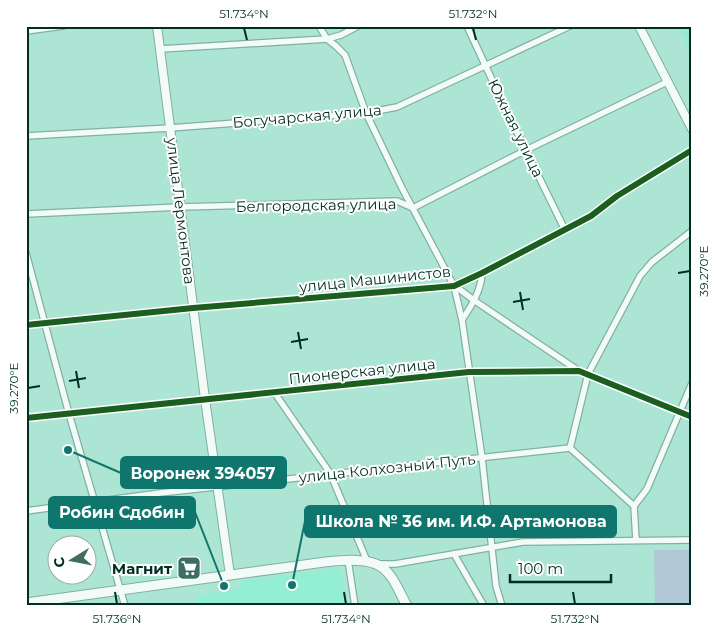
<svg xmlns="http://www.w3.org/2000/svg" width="718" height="632" viewBox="0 0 718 632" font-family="Montserrat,sans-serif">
  <rect width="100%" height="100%" fill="#ade5d4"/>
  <!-- built -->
  <g fill="#94eed3">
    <path d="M678,26H692V56L685,43Z"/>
    <path d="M341,568L347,606H197L196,596L240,589L239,581Z"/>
  </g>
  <!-- green -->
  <path fill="#b1c7d6" d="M654,550H692V606H655Z"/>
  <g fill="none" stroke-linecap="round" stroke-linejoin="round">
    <!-- minor casing -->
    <g stroke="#82b0a2" stroke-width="8">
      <g id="minor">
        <path d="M319,26L327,39L336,46L345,55L366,113L402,188L454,286L462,320L482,458L496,586L502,606"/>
        <path d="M467,26L507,112L565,230"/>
        <path d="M26,31L63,26"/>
        <path d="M160,49L327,39L341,35L358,26"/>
        <path d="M26,136L170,128L366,113L397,107L570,26"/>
        <path d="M26,214L180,207L397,201L413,208L526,150L667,82"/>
        <path d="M26,253L69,414L125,606"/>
        <path d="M455,286L475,301L579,371"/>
        <path d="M462,320C472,305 481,291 482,273"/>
        <path d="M26,325L193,308L454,286L482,273L591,216L617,196L692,150"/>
        <path d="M274,392L330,473L367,561"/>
        <path d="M26,418L469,372L579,371L692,417"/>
        <path d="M634,506L647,489L692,383"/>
        <path d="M26,511L160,493L570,448"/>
        <path d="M636,540L634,506L570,448L588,374L640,276L652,262L692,231"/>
        <path d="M454,554L484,606"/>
        <path d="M348,560L355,606"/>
        <path d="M378,564H395L523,542L692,540"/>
      </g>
    </g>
    <!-- tertiary casing -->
    <g stroke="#82b0a2" stroke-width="10">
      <g id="tertiary">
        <path d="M157,26L205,399L230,575"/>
        <path d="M639,26L692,129"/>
      </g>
    </g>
    <!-- secondary casing -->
    <g stroke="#82b0a2" stroke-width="11">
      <path id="secondary" d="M26,603C112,592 197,579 282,568C308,565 352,555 376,564C392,570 399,592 407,606"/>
    </g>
    <!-- minor -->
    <use href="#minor" stroke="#f3fbf9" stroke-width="5.5"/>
    <!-- tertiary -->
    <use href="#tertiary" stroke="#f3fbf9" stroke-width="8"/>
    <!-- secondary -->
    <use href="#secondary" stroke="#f3fbf9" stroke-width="9"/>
    <!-- rail -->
    <path stroke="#bfd1cc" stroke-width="2" stroke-dasharray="2.5 5" stroke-linecap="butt" d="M682,26L692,46"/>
    <!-- cycleway casing -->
    <g stroke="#fff" stroke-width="9">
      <g id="cycleway">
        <path d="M26,325L193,308L454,286L482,273L591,216L617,196L692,150"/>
        <path d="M26,418L469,372L579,371L692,417"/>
      </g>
    </g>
    <!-- cycleway -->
    <use href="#cycleway" stroke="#1b5e20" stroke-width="6"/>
  </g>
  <!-- ticks -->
  <path fill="none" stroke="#002e23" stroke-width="2" d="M244,28L247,40M473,28L476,40M678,273L690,271M520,292L523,310M513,302L530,299M298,332L301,349M291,342L308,339M76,371L79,388M69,381L86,378M28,388L40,386M115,592L117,604M344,592L346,604M573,592L575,604"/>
  <!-- icons -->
  <defs>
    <g id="supermarket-square" transform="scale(1.25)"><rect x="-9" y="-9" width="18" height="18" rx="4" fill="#3d6e61" stroke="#fff"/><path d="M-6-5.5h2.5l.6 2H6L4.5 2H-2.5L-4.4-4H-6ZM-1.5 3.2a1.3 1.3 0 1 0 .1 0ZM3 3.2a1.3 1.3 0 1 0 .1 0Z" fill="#fff"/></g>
  </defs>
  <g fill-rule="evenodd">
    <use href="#supermarket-square" x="189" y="568"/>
  </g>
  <g text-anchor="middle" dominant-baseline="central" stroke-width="4" stroke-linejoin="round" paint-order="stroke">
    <!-- street labels -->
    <g font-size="15" fill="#002e23" stroke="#fff">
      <text transform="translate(307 116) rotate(-5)">Богучарская улица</text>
      <text transform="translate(516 128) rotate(64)">Южная улица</text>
      <text transform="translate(316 205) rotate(-1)">Белгородская улица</text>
      <text transform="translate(181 211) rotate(83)">улица Лермонтова</text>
      <text transform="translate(375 279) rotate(-6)">улица Машинистов</text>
      <text transform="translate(362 371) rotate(-6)">Пионерская улица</text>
      <text transform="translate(387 468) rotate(-6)">улица Колхозный Путь</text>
    </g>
    <!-- poi labels -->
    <g font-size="15" font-weight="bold" fill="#002e23" stroke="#fff" text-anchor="end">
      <text x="172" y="568">Магнит</text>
    </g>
  </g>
  <!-- callouts -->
  <path fill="none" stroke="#0f766e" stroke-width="2" d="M68 450L121 473M224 586L195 512M292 585L305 521"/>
  <g fill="#0f766e" stroke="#fff" stroke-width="2">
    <circle cx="68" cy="450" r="5"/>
    <circle cx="224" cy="586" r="5"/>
    <circle cx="292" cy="585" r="5"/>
  </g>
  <g fill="#0f766e" stroke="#0f766e" stroke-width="2">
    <rect x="121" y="457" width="165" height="31" rx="5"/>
    <rect x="49" y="497" width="146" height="31" rx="5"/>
    <rect x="305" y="506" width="311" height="31" rx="5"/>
  </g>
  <g font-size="16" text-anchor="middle" font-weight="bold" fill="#fff">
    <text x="203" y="479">Воронеж 394057</text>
    <text x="122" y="518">Робин Сдобин</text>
    <text x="461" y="527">Школа № 36 им. И.Ф. Артамонова</text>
  </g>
  <!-- border -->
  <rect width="718" height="632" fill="none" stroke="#ffffff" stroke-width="55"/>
  <!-- north arrow -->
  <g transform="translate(72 560) rotate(260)"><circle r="24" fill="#ffffff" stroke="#99aba7"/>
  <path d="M0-4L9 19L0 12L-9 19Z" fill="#3d6e61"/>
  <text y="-8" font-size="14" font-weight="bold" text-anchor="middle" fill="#002e23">С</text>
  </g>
  <!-- scale -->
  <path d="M510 574v8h101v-8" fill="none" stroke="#002e23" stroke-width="2.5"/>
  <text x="518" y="574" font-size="15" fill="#002e23" stroke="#ffffff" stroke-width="4" paint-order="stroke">100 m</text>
  <rect x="28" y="28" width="662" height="576" fill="none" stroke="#002e23" stroke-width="2"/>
  <g font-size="12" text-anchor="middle" fill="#002e23">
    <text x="244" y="18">51.734°N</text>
    <text x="473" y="18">51.732°N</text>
    <text transform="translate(704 271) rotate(-90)" y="4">39.270°E</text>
    <text transform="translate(14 388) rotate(-90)" y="4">39.270°E</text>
    <text x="117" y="623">51.736°N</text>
    <text x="346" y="623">51.734°N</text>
    <text x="575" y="623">51.732°N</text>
  </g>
</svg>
